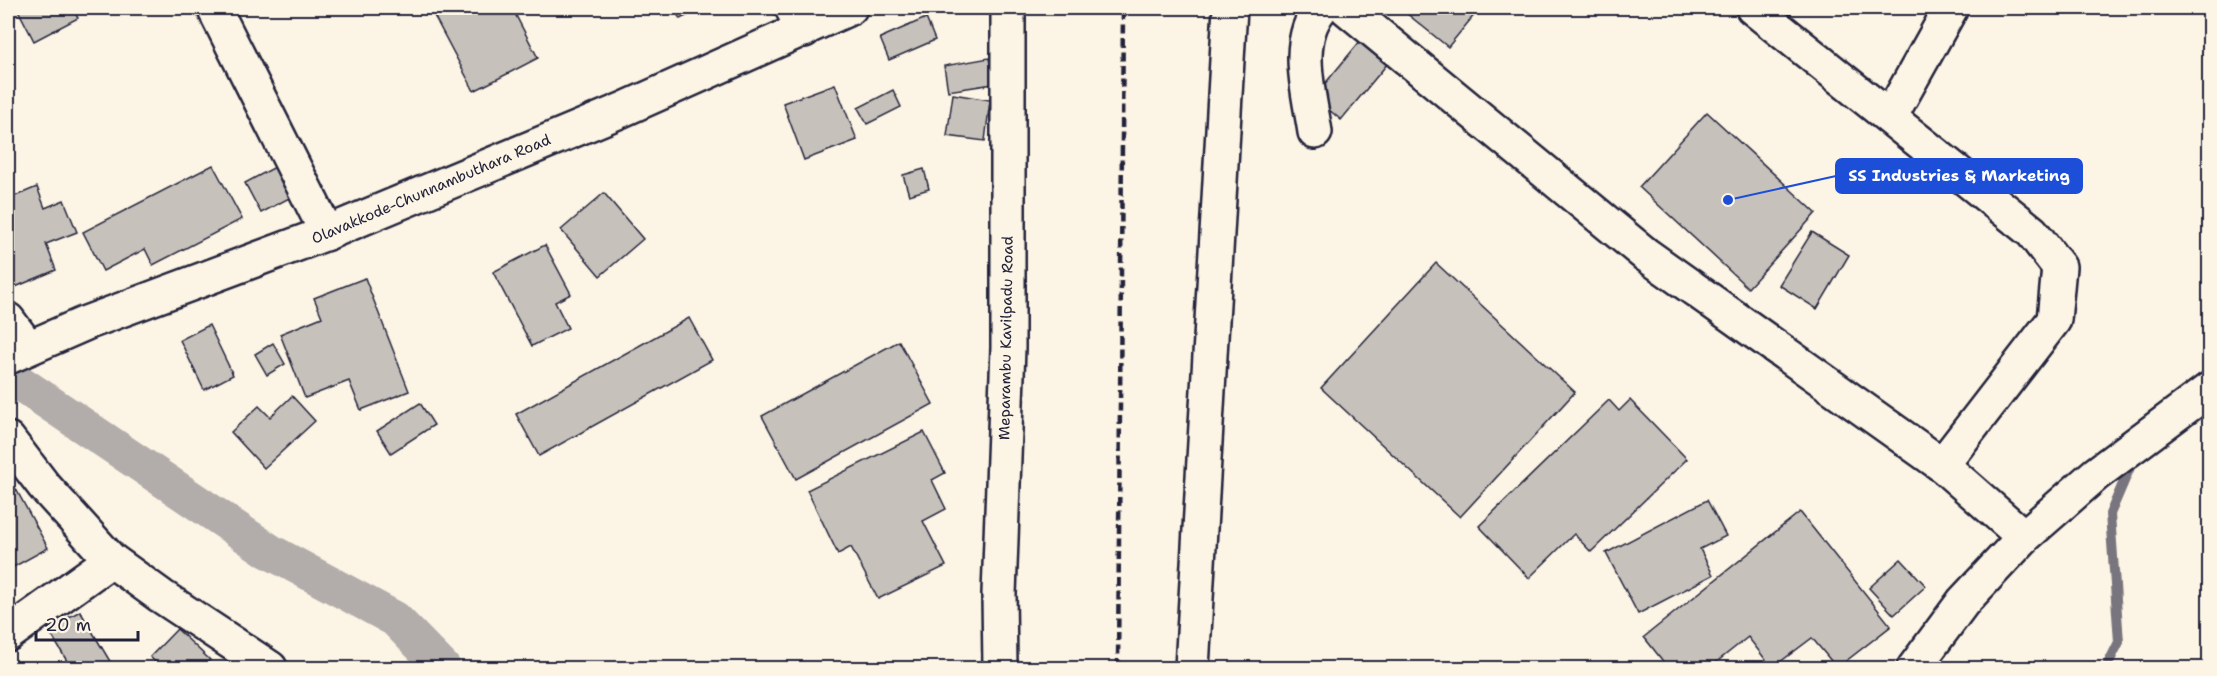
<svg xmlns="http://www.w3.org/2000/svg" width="2217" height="676" viewBox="0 0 2217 676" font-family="'Shantell Sans',sans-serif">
  <rect width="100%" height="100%" fill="#fcf5e5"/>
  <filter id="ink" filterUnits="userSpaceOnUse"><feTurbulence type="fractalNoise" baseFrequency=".0167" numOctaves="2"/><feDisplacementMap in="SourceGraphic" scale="12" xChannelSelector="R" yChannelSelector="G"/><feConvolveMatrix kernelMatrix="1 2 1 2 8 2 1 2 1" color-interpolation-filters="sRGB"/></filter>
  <g filter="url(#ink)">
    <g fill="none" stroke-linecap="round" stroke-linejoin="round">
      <!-- stream -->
      <path stroke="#78757e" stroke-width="10" d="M2106,668L2119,642L2110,514L2134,458"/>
      <!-- canal -->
      <path stroke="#b2adab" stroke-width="36" d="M8,375L269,551L395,619L443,668"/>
    </g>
    <!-- building -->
    <g fill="#c6c1bb" stroke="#22223b" stroke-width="1.5">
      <path d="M17,8H72L78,18L34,41Z"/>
      <path d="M430,8H512L538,58L474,91Z"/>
      <path d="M674,8H703L680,19Z"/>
      <path d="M1400,8H1480L1448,47Z"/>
      <path d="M926,18L935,40L889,60L880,38Z"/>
      <path d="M1361,40L1388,63L1341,120L1314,97Z"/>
      <path d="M989,58L993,84L948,91L944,66Z"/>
      <path d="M835,84L857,140L804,160L783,103Z"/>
      <path d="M893,90L901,107L867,124L858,108Z"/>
      <path d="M953,94L990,100L985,141L947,136Z"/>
      <path d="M1707,112L1816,213L1748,288L1639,187Z"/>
      <path d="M213,165L242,219L153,265L145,249L103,271L83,232Z"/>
      <path d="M279,165L295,195L261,213L245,183Z"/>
      <path d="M924,169L929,189L909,195L903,175Z"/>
      <path d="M37,187L45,208L64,200L77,232L46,244L56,270L8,290V199Z"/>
      <path d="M604,193L643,239L600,276L561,230Z"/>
      <path d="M1812,232L1849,255L1817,309L1779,285Z"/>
      <path d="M545,245L571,294L555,302L568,328L532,346L493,272Z"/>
      <path d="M1436,263L1575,392L1460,517L1321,388Z"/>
      <path d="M365,278L409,391L361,410L349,381L305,398L280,334L322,317L314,298Z"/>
      <path d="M689,318L712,360L539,456L516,414Z"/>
      <path d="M209,325L233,375L204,390L180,340Z"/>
      <path d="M899,341L933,404L796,479L762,416Z"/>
      <path d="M273,343L285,364L267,375L255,354Z"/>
      <path d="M292,396L315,421L264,468L231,432L259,406L270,417Z"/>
      <path d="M1609,400L1619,411L1630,400L1687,459L1591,552L1574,534L1529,578L1479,526Z"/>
      <path d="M420,403L434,425L391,453L377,431Z"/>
      <path d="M924,432L945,473L932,480L946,509L923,521L946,566L878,599L851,547L838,554L807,490Z"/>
      <path d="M16,489L48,548L8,570V494Z"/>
      <path d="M1707,500L1726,536L1700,549L1713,575L1638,614L1606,553Z"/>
      <path d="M1800,512L1891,626L1837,668L1812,638L1772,668L1748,637L1709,668H1661L1666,665L1644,637Z"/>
      <path d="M1901,559L1926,586L1894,615L1869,588Z"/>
      <path d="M80,611L114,668H71L48,629Z"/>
      <path d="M177,629L210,660L201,668H162L150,657Z"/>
      <path d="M234,660L240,668H220Z"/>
    </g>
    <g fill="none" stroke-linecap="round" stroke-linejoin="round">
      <!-- minor casing -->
      <g stroke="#22223b" stroke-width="38">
        <g id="minor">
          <path d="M214,8L327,233"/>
          <path d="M792,8L804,30"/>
          <path d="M1346,8L1645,254L1942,465L2024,537L1963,602L1914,668"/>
          <path d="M1753,8L2032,232L2059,267L2054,320L1942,465"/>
          <path d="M1890,117L1951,8"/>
          <path d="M1315,132C1309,92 1293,41 1321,8"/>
          <path d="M8,320L28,347"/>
          <path d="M8,439L44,486L111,560L161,596L270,668"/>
          <path d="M2024,537L2096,474L2210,389"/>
          <path d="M8,634L111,560"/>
          <path d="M1000,668L999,594L1008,348V8"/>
        </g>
      </g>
      <!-- major casing -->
      <g stroke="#22223b" stroke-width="38">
        <g id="major">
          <path d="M8,357L86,323L327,233L622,110L850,8"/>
          <path d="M1192,668L1230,8"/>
        </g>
      </g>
      <!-- minor -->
      <use href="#minor" stroke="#fcf5e5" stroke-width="33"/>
      <!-- major -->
      <use href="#major" stroke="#fcf5e5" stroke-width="33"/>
      <!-- rail -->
      <path stroke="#22223b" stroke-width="4.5" stroke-dasharray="9 4.5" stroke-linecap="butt" d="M1118,668L1123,8"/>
    </g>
  </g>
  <g text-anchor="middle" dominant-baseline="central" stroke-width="6" stroke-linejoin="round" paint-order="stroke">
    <!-- street labels -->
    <g font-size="15" fill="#22223b" stroke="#fcf5e5">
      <text transform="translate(431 189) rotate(-23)">Olavakkode-Chunnambuthara Road</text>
      <text transform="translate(1006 338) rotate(-89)">Meparambu Kavilpadu Road</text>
    </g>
  </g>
  <!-- callouts -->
  <path fill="none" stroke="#1d4ed8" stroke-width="2" d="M1728 200L1836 176"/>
  <circle fill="#1d4ed8" stroke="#fcf5e5" stroke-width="2" cx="1728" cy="200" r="6"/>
  <rect fill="#1d4ed8" stroke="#1d4ed8" stroke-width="2" x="1836" y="159" width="246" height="34" rx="6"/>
  <g font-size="16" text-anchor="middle" font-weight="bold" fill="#fff">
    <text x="1959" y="181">SS Industries &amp; Marketing</text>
  </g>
  <!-- margin -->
  <rect width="2217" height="676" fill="none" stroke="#fcf5e5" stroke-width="30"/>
  <rect x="15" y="15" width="2187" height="646" fill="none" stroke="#22223b" stroke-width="2" filter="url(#ink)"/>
  <!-- scale -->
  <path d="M36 631v9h102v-9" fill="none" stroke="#22223b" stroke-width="3"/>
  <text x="45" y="631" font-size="18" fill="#22223b" stroke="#fcf5e5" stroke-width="4.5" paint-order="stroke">20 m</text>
</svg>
